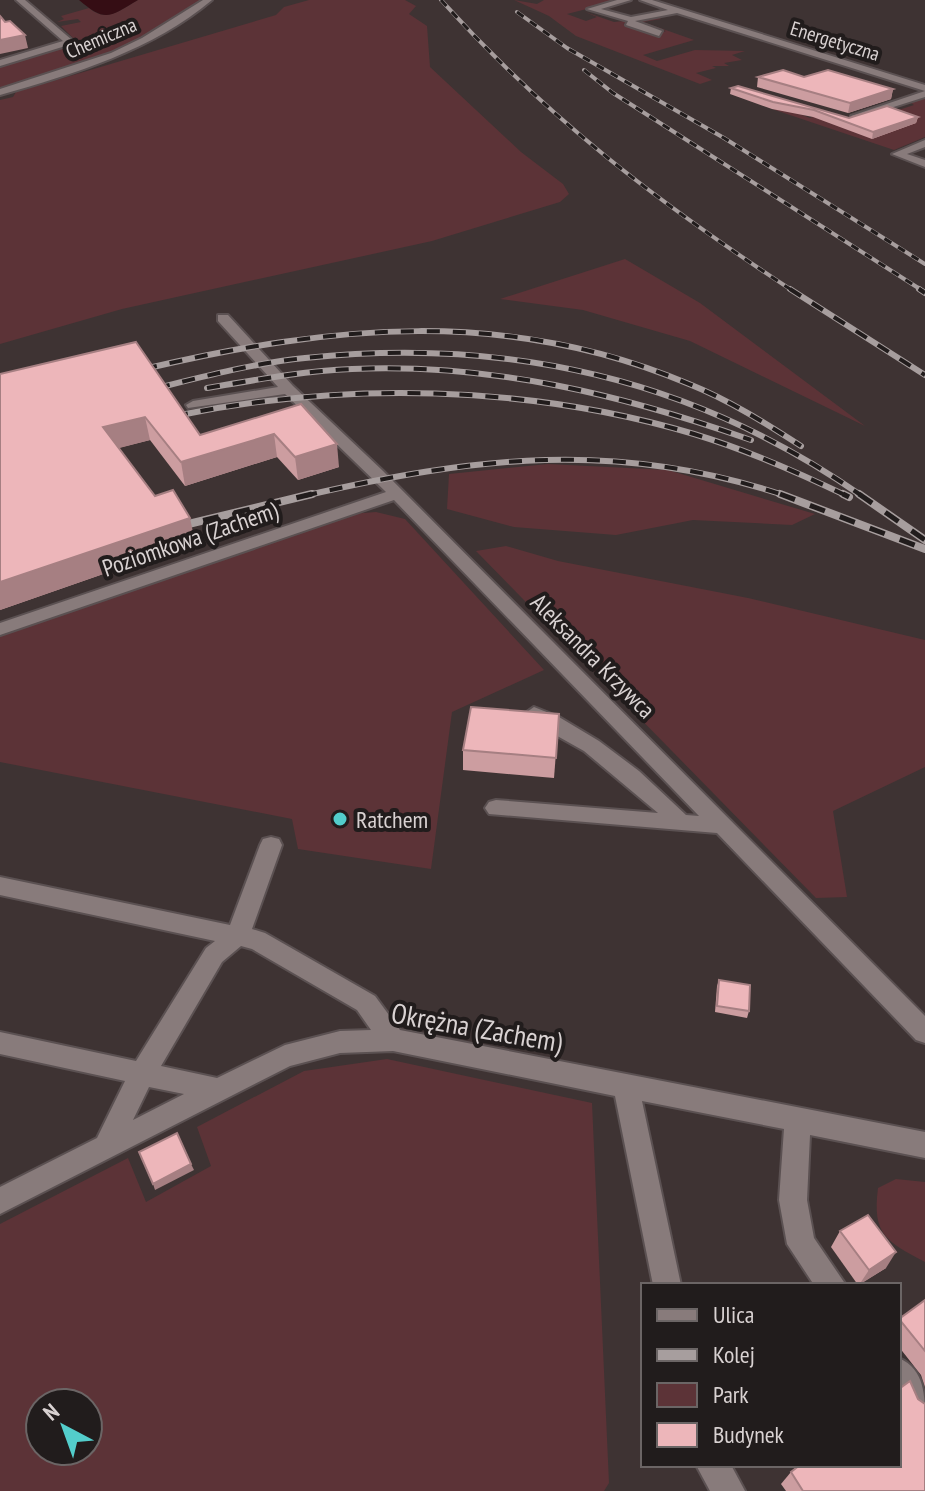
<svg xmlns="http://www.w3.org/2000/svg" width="925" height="1491" viewBox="0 0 925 1491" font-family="'PT Sans Narrow',sans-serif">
  <rect width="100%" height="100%" fill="#3e3333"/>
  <!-- green -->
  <g fill="#5c3337" fill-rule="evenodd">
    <path d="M138,0H203L140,39L108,54L0,89V66L76,41L61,26L81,22L78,19L57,22L64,19L61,16L89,8C107,23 120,10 138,0Z"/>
    <path d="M309,0H405L416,6L409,14L427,26L430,67L521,152L563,184L569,194L560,202L432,241L122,309L0,344V100L13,97L16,92L276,15L284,7Z"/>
    <path d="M514,0L537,4L544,0H622L567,14L586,21L597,17L585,12L614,22L634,20L623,24L656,35L666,31L637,22L658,17L661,19L643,22L694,40L643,55L657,61L695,50L745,51L732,55L742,60L724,63L729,66H712L716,68L696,73L712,80L700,84L576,36L549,16Z"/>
    <path d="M925,97V137L894,150L772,109L780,106L810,118L819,114L828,122L889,113L914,105L910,102Z"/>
    <path d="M625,259L700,303L865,426L690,341L583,310L500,299Z"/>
    <path d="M548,464L668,470L815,514L792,525L693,520L616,535L514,527L447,509L449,474Z"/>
    <path d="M376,512L405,519L544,670L452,712L431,869L298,849L292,819L0,762V636L350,514Z"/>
    <path d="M506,546L558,561L748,598L925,640V767L833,811L847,897L816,898L476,551Z"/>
    <path d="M387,1059L592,1103L609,1483L604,1491H0V1224L128,1158L146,1202L211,1166L197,1127L304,1071ZM40,1403H88V1451H40Z"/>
    <path d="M896,1179L925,1182V1262C886,1241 872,1235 878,1188Z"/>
  </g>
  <!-- water -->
  <path fill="#350d14" d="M79,0H138C109,17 106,23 79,0Z"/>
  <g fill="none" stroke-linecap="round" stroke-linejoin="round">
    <!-- minor casing -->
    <g stroke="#5b5152" stroke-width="4">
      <g id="minor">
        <path d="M16,0H25L72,40V44L0,66V60L63,41Z"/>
        <path d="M203,0H212C153,50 74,74 0,95V89L111,53L142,38Z"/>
        <path d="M617,0H631L601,9L631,17L668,10L640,0H652L925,85V91L677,13L635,21L662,31L659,36L626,25L628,21L587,9Z"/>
        <path d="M925,91V97L859,118L851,116Z"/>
        <path d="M925,140V147L907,154L925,160V167L892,154Z"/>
        <path d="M218,315H228L293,386L383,471L925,1016V1043L916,1040L717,833L489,814L485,808L489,802L496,800L658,813L584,751L527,719L524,714L534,707L559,717L599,741L639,771L686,815L699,816L394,500L0,635V623L386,492L285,394L188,408L186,405L193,401L278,387L218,321Z"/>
        <path d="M271,837L279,839L282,845L252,929L265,933L375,996L400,1030L925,1132V1158L810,1135L807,1200L814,1238L846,1285H814L787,1244L779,1200L784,1129L642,1101L681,1285H653L615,1096L393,1051L340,1053L290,1066L0,1214V1187L97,1138L125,1081L0,1054V1032L136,1061L206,948L215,941L0,895V877L230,925L260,845L263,839ZM241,946L252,949L357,1010L371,1030L340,1031L285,1045L217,1078L161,1066L222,962ZM149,1087L184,1094L133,1120Z"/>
        <path d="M899,1358C925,1370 925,1395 925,1422C896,1410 899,1385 899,1358Z"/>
        <path d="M696,1465H731L745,1491H710Z"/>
      </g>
    </g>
    <!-- minor -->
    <use href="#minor" fill="#887b7b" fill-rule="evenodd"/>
    <!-- rail-far2 casing -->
    <g stroke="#a79e9e" stroke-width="4">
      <g id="rail-far2">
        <path d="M441,0C549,120 659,203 793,291"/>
        <path d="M517,12L567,48L724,138L925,264"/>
        <path d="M584,70L613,93L923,291"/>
      </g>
    </g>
    <!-- rail-far1 casing -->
    <g stroke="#a79e9e" stroke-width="6">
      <g id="rail-far1">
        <path d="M790,289L925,375"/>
        <path d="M919,289L925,293"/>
        <path d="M144,369C331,325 507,307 689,384C729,400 765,423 801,446"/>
        <path d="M157,388C206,376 255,363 305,358C508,337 693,378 862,496"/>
        <path d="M207,388C255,380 303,371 352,369C491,363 620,394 751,440"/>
        <path d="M175,416C344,381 528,385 694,434C747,450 797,472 847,496"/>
        <path d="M304,496C473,457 617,439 786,496"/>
      </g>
    </g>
    <!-- rail casing -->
    <g stroke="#a79e9e" stroke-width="8">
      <g id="rail">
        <path d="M780,494L925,549"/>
        <path d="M843,494L849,497"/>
        <path d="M859,494L925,540"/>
        <path d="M172,528L312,494"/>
      </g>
    </g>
    <!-- rail-far2 -->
    <use href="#rail-far2" stroke="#211c1c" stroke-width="3" stroke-dasharray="8" stroke-linecap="butt"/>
    <!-- rail-far1 -->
    <use href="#rail-far1" stroke="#211c1c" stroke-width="4" stroke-dasharray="13" stroke-linecap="butt"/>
    <!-- rail -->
    <use href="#rail" stroke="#211c1c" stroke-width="5" stroke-dasharray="16" stroke-linecap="butt"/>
  </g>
  <!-- wall -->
  <g fill="#cc9da0">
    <path d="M758,77H804L893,89L891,99L848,113L757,87Z"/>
    <path d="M731,88L849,118L918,117L916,123L872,139L813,117L772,109L730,94Z"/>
    <path d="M136,342L200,435L301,404L339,467L298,480L277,457L185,486L150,440L118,448L155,496L195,542L0,610Z"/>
    <path d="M559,714L554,778L463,770V750Z"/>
    <path d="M719,980L749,1011L747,1018L715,1012L717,986Z"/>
    <path d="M840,1231L886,1268L858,1285L831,1247Z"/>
    <path d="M925,1300V1387L921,1375L899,1347V1319Z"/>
    <path d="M918,1399L925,1491H786L781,1484L791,1472Z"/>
  </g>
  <!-- shaded-wall -->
  <g fill="#a67f82">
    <path d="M25,35L28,48L0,54V40Z"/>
    <path d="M893,89L891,99L848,113L850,103Z"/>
    <path d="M918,117L916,123L872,139L873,132Z"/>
    <path d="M145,417L150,440L108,451L103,427Z"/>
    <path d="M274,434L277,457L185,486L181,462Z"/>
    <path d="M337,444L339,467L298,480L295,457Z"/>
    <path d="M190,518L195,542L0,610V582Z"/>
    <path d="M191,1164L194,1170L155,1190L153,1184Z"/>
    <path d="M896,1252L886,1268L859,1285L869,1270Z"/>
  </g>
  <!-- building -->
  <g fill="#edb6ba" stroke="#a67f82" stroke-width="2">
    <path d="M0,16L5,22L10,21L25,35L0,40Z"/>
    <path d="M783,70L804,77L828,70L893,89L850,103L758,77Z"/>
    <path d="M738,86L849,118L887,106L918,117L873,132L814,110L773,102L731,88Z"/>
    <path d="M136,342L200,435L301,404L337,444L295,457L274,434L181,462L145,417L103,427L155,496L173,490L190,518L0,582V374Z"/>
    <path d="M471,707L559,714L556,758L463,750Z"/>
    <path d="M719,980L750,985L749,1011L717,1006Z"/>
    <path d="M177,1133L191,1164L153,1184L139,1152Z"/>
    <path d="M868,1215L896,1252L869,1270L840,1231Z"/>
    <path d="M925,1300V1351L899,1319Z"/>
    <path d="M910,1381L918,1399L925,1404V1491H803L791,1472L800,1465H899V1389Z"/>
  </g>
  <!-- markers -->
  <circle fill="#53cdcb" stroke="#211c1c" stroke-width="3" cx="340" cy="819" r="8"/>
  <g text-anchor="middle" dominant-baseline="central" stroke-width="8" stroke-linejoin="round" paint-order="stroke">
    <!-- far-street labels -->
    <g font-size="20" fill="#d9d2d2" stroke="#211c1c">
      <text transform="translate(101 38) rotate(-23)">Chemiczna</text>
      <text transform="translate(835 41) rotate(17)">Energetyczna</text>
    </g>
    <!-- street labels -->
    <g font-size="24" fill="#d9d2d2" stroke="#211c1c">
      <text transform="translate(190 539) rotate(-19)">Poziomkowa (Zachem)</text>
      <text transform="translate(593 656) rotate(45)">Aleksandra Krzywca</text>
    </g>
    <!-- poi labels -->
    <g font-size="24" fill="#d9d2d2" stroke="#211c1c" text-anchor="start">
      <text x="356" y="819">Ratchem</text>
    </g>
    <!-- near-street labels -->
    <g font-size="28" fill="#d9d2d2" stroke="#211c1c">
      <text transform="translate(477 1027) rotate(10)">Okrężna (Zachem)</text>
    </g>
  </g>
  <!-- legend -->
  <rect x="641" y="1283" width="260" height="184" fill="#211c1c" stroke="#6b6565" stroke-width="2"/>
  <rect x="657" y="1309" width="40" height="12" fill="#887b7b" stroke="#6b6565" stroke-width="2"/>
  <text x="713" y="1323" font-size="24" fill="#d9d2d2">Ulica</text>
  <rect x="657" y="1349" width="40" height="12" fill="#a79e9e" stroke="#6b6565" stroke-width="2"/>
  <text x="713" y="1363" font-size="24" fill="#d9d2d2">Kolej</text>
  <rect x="657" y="1383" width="40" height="24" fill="#5c3337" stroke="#6b6565" stroke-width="2"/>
  <text x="713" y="1403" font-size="24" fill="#d9d2d2">Park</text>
  <rect x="657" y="1423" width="40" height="24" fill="#edb6ba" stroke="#6b6565" stroke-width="2"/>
  <text x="713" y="1443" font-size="24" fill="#d9d2d2">Budynek</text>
  <!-- north arrow -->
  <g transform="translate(64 1427) rotate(319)"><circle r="38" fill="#211c1c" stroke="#6b6565" stroke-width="2"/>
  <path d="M0-6L14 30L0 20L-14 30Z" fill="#53cdcb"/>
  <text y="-12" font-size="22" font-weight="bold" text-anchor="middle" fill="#d9d2d2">N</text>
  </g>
</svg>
